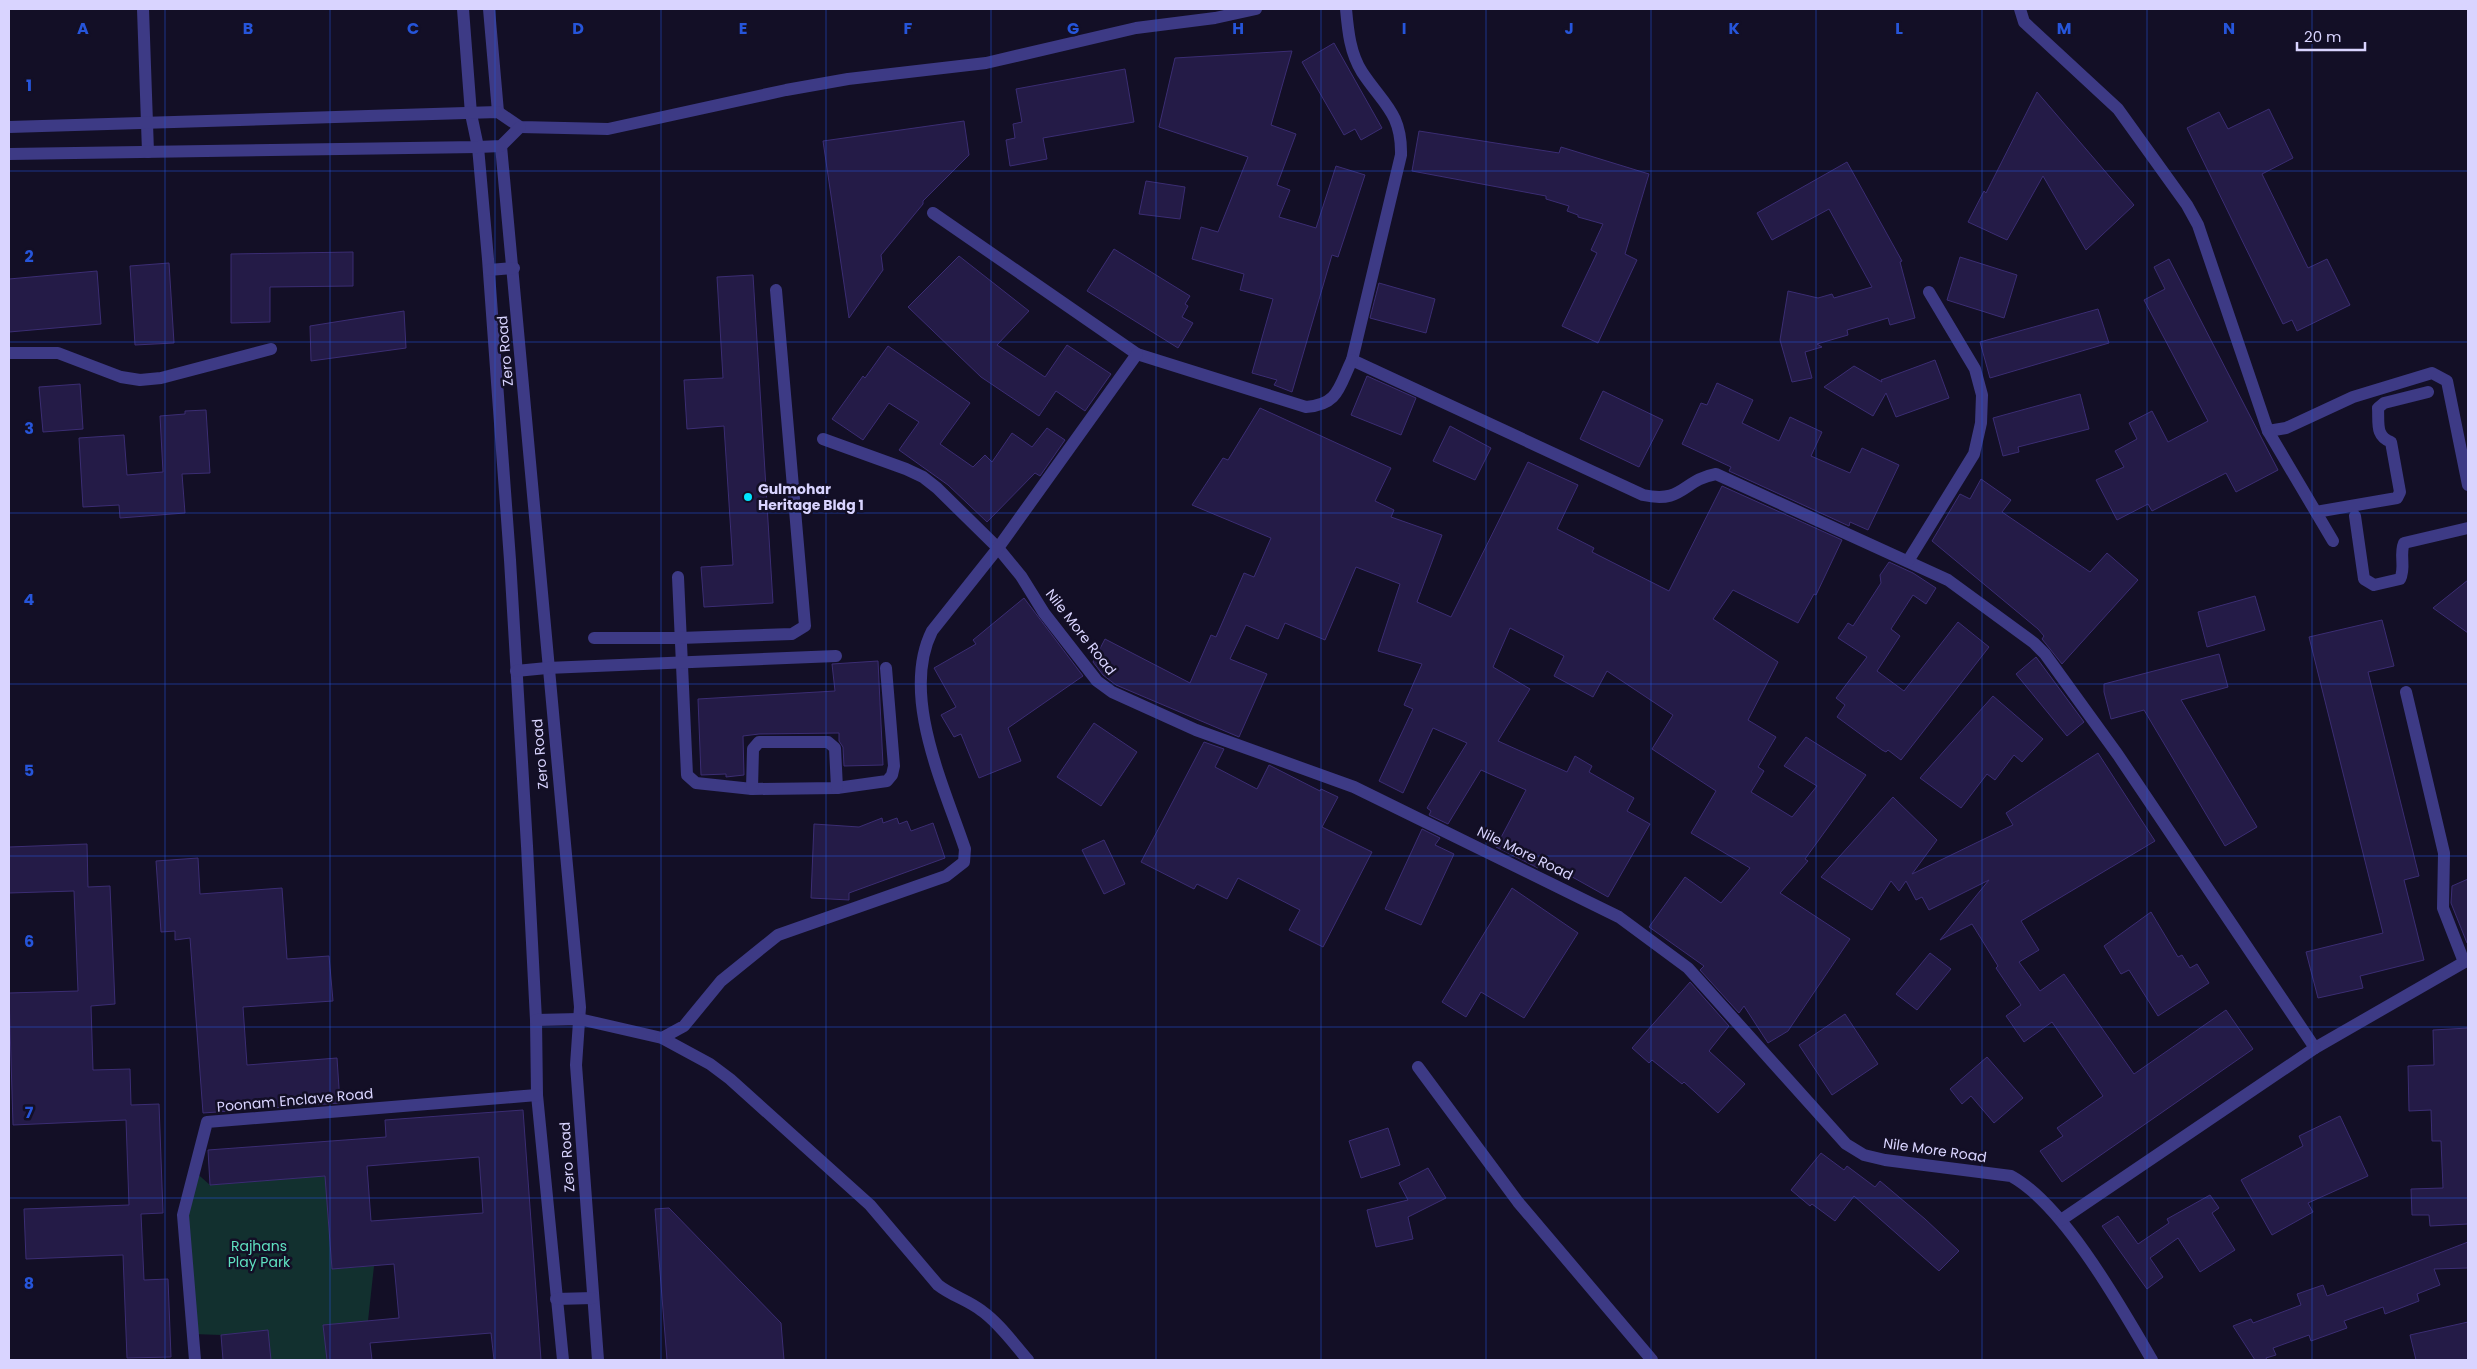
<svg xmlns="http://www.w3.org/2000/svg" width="2477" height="1369" viewBox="0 0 2477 1369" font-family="Poppins,sans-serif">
  <rect width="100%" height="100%" fill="#130f26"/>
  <!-- green -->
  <path fill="#12302f" d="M193,1170L210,1185L325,1176L332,1269L374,1266L368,1321L323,1325L327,1360H271L268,1330L221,1335L193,1334L183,1215Z"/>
  <!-- building -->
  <g fill="#241b47" stroke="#3b2d73" fill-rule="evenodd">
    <path d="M1334,43L1382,128L1361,140L1355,129L1344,135L1302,62Z"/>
    <path d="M1292,51L1271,125L1296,134L1277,185L1290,190L1279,217L1316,228L1336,166L1365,175L1338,257L1332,255L1292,392L1274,385L1277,380L1252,373L1273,299L1240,290L1244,274L1192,259L1201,227L1218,232L1248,157L1159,127L1175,58Z"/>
    <path d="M1125,69L1134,122L1043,138L1047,159L1010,166L1006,140L1015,138L1013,124L1022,122L1016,89Z"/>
    <path d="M2037,92L2134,205L2086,250L2043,176L2007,240L1968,222L1984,191L1986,193Z"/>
    <path d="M2269,109L2293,158L2262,174L2308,268L2327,259L2350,305L2297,331L2292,320L2283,324L2187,128L2219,112L2228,129Z"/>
    <path d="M964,121L969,155L923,201V204L881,255L883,270L849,318L823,141Z"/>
    <path d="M1419,131L1559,153L1561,147L1649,174L1625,254L1637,260L1598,343L1562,326L1597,253L1591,250L1603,224L1578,217V215L1567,211L1569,206L1546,199V196L1412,171Z"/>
    <path d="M1847,162L1902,261L1900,262L1915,318L1890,325L1888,318L1847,330L1848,335L1817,344L1822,347L1805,352L1812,378L1792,382L1780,340L1788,291L1818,298L1832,294L1834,298L1872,287L1829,209L1772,240L1757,213Z"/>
    <path d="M1146,181L1185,187L1180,219L1139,214Z"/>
    <path d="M1114,249L1190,296L1185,304L1188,306L1182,317L1193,323L1178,348L1087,291Z"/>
    <path d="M353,252V286L270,287V322L231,323V254Z"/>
    <path d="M959,256L1029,311L997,345L1045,377L1067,345L1111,374L1085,411L1056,391L1039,416L981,377L908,307Z"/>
    <path d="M1960,257L2017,275L2004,318L1947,300Z"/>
    <path d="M2169,259L2278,470L2236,492L2226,473L2152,511L2148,504L2117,520L2096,480L2124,467L2115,451L2137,439L2129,423L2152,411L2168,442L2208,421L2144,300L2165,289L2154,267Z"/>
    <path d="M169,263L174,343L135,345L130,266Z"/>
    <path d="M97,271L101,324L9,332V279Z"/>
    <path d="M753,275L773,603L704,607L701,567L733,565L724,426L687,429L684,380L723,378L717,277Z"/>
    <path d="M1379,283L1435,299L1426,333L1370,318Z"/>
    <path d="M2098,309L2109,343L1990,378L1980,342Z"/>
    <path d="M404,311L406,348L311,361L310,326Z"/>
    <path d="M888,346L970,403L940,444L973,467L985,455L992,462L1012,433L1032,447L1047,428L1065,440L1040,476L1035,473L987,522L948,485L899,450L919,422L889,403L863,440L832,419L863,376L865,378Z"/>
    <path d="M1935,360L1949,398L1896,417L1886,393L1873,416L1824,387L1854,366L1882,382L1881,380Z"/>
    <path d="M1367,376L1416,398L1401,435L1351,415Z"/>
    <path d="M1717,383L1753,400L1742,423L1779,441L1790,417L1822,432L1811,456L1850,473L1862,448L1899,465L1868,530L1850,522L1849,526L1729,471L1731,467L1682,444L1701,403L1707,405Z"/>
    <path d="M80,384L83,429L43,432L39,387Z"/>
    <path d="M1603,391L1663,420L1639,467L1580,439Z"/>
    <path d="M2080,394L2089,429L2018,447L2019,452L2003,456L1993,418Z"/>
    <path d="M1260,408L1391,468L1375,501L1394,510L1391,517L1442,535L1417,602L1451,617L1528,462L1578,485L1557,529L1594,548L1592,552L1669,591L1722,486L1842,540L1816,595L1814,594L1798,623L1733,590L1713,619L1778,662L1748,720L1776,737L1758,767L1764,771L1751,792L1792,817L1817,786L1784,766L1806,737L1866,775L1805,859L1808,861L1780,893L1850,939L1788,1031L1768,1043L1744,1006L1739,1013L1700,970L1704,966L1649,927L1685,877L1721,903L1750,868L1691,833L1716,791L1652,749L1673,715L1607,671L1593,697L1554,676L1564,656L1510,628L1493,667L1530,689L1498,741L1567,772L1575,756L1592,766L1589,772L1634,798L1627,811L1650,824L1608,897L1542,860L1538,868L1496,847L1526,790L1481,770L1448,824L1429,815L1431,811L1427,808L1467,743L1433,728L1403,793L1379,781L1413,709L1404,705L1422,664L1378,651L1400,584L1356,567L1325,640L1285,623L1278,639L1246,625L1230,659L1267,674L1239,737L1116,685L1103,675L1093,662L1105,639L1190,683L1211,635L1216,637L1244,573L1254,577L1271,538L1192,505L1223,458L1228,460Z"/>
    <path d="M206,410L210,473L182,474L185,513L120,518L119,505L83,507L79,438L124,435L127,475L163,472L160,416L185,414V411Z"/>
    <path d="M1450,426L1491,448L1475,480L1433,461Z"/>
    <path d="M1981,479L2011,500L2002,512L2090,572L2107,553L2138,580L2062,664L2042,639L2044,636L2038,629L1932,541L1960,494L1970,499Z"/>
    <path d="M1889,562L1913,573L1936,588L1926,604L1913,595L1891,629L1900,636L1877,671L1904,691L1958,622L1989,647L1901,760L1888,750L1886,752L1882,750L1837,717L1845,705L1836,698L1867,657L1838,638L1848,623L1853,626L1881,583L1880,575Z"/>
    <path d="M2468,580V633L2433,608Z"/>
    <path d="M2255,596L2265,630L2207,647L2198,612Z"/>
    <path d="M1024,598L1083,676L1008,728L1021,761L979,778L961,734L954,737L941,715L956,707L934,668L976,644L973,640Z"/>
    <path d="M2382,620L2394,666L2368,672L2419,876L2404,880L2424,960L2360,976L2363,988L2318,998L2306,952L2383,933L2309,637Z"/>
    <path d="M2219,654L2228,687L2181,700L2257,827L2225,846L2144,710L2111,719L2104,692V684Z"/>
    <path d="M2036,657L2084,722L2067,736L2016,674Z"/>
    <path d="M878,661L883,765L844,766L843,747L839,741V733L759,734L743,736L744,775L726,777V774L701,775L698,699L835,691L832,664Z"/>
    <path d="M1993,696L2043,739L2022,762L2014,755L1995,780L1987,774L1961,808L1920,778Z"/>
    <path d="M1094,723L1137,752L1101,806L1057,777Z"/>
    <path d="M1204,742L1224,749L1215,767L1257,789L1269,765L1320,791L1321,789L1338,797L1322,827L1372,852L1323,947L1289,930L1300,910L1238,878L1227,899L1197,884L1194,889L1141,862Z"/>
    <path d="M2098,753L2155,841L2021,921L2039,950L2019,962L2040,991L2064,974L2134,1074L2226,1010L2253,1049L2062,1182L2040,1151L2063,1136L2057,1128L2103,1096L2052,1022L2024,1042L2006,1016L2021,1005L1996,968L1998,966L1972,924L1940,940L1989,880L1929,910L1922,897L1916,900L1906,881L1899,891L1891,881L1872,910L1821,877L1893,797L1937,840L1912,874L2013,825L2006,813Z"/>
    <path d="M882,818L883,823L897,818L899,824L907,821L911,831L933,823L945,858L849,893V900L811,898L814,824L859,827Z"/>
    <path d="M1422,829L1440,838L1435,845L1454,854L1421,925L1385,909Z"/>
    <path d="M1104,840L1125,884L1104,894L1082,850Z"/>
    <path d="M87,844L88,887L110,886L115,1004L91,1006L93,1070L130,1069L131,1105L159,1104L163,1213L141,1214L144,1280L168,1279L171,1357L127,1358L123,1255L26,1259L24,1209L129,1205L126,1120L13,1125L9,993L78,991L74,891L9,893V847Z"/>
    <path d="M198,858L200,894L282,888L287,959L329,956L333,1001L243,1007L247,1065L337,1058L340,1103L203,1113L190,938L175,940V931L161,932L156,861Z"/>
    <path d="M2468,879V943H2467L2451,903L2452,886Z"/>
    <path d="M1512,888L1578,933L1524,1018L1481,992L1466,1017L1442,1002Z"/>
    <path d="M2151,912L2178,957L2182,955L2190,968L2197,964L2209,983L2158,1016L2129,970L2121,974L2104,946Z"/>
    <path d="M1930,953L1951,969L1917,1010L1896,994Z"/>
    <path d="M1690,982L1729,1026L1709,1051L1745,1084L1718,1113L1684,1082L1682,1084L1652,1060L1649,1063L1632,1048Z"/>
    <path d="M1845,1014L1878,1064L1832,1095L1799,1045Z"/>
    <path d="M2468,1028V1224L2430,1226L2429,1215H2412L2411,1189L2443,1188L2441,1141H2432L2431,1110L2409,1111L2408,1066L2434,1065L2433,1030Z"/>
    <path d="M1987,1057L2023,1098L1994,1123L1971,1096L1962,1104L1950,1089Z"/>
    <path d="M523,1110L541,1360H494L491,1333L370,1343L372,1360H327L323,1325L399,1318L394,1264L332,1269L325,1176L210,1185L208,1150L386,1137L385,1120ZM479,1157L483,1213L371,1221L367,1166Z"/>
    <path d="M2340,1116L2368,1176L2308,1203L2313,1212L2272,1235L2241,1180L2303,1146L2299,1136Z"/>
    <path d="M1388,1128L1400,1165L1361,1178L1349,1141Z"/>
    <path d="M1821,1153L1844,1170L1847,1166L1875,1187L1880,1181L1925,1219L1959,1251L1939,1271L1854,1196L1835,1221L1812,1204L1810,1206L1791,1190Z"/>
    <path d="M1428,1168L1446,1198L1408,1217L1413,1239L1376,1247L1367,1210L1408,1200L1399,1183Z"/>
    <path d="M2210,1195L2219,1208L2212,1213L2235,1250L2200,1272L2178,1238L2150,1258L2163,1277L2147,1289L2102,1226L2118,1216L2138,1244L2169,1223L2167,1219Z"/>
    <path d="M669,1208L781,1323L784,1360H667L655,1209Z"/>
    <path d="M2468,1242V1268L2434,1269L2440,1285L2417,1294L2419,1301L2385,1314L2383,1307L2344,1321L2347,1328L2311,1341L2309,1335L2273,1348L2276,1355L2266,1358L2267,1360H2255L2233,1326L2251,1319L2253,1323L2301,1305L2297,1294L2323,1285L2327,1296Z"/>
    <path d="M2468,1322V1360H2416L2410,1335Z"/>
    <path d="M268,1330L271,1360H223L221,1335Z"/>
  </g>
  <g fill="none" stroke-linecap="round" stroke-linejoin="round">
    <!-- minor -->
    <g stroke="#3d3a85" stroke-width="12">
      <path d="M143,9L148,152"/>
      <path d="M463,9L471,114L478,147L488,259L510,560L527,846L536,1020L537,1095L563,1360"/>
      <path d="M489,9L498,112"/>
      <path d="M1346,9C1348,31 1350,53 1362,72C1383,104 1402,113 1401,155L1352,360L1643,495C1684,504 1682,480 1716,474L1948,580L2034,643L2045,654L2118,755L2315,1048L2468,960"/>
      <path d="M2020,9L2024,22L2118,109L2187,205L2198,225L2268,431L2286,428L2353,397L2432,373L2447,381L2468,485"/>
      <path d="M9,127L498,112L520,127L608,129L786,90L848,79L986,63L1136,28L1215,18L1256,9"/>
      <path d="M501,146L580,1007L576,1065L598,1360"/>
      <path d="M9,154L478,147L501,146L520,127"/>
      <path d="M933,213L1137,354L1306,407C1339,405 1339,386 1352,360"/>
      <path d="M489,270L514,268"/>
      <path d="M9,353H58L121,377L140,380L161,378L271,349"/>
      <path d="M2268,431L2333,541"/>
      <path d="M823,439L906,469L923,477L937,488L998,548L1021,576L1044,613L1097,681L1112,692L1196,730L1354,787L1619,917L1688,968L1846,1144L1864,1155L1885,1160L2011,1176C2064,1205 2121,1307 2152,1360"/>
      <path d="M2316,512L2397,498L2400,492L2391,442C2375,436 2379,423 2378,408L2384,403L2428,392"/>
      <path d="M2355,516L2364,579L2374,585L2400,579C2406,567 2399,555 2404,543L2468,528"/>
      <path d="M1908,561L1974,454L1981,423L1982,395L1975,369L1929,292"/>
      <path d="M678,577L687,775L696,783L752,789L837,788L887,781L892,775L894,766L886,668"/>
      <path d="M594,638H680L792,634L805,626L776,290"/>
      <path d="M516,671L547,668L836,656"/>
      <path d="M2406,692L2444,853L2443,908L2464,962"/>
      <path d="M752,789L753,749L759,742H828L835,748L837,788"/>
      <path d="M536,1020L579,1019L662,1038L710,1064L730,1079L870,1205L938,1285C952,1296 968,1300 982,1311C1000,1324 1013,1343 1028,1360"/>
      <path d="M662,1038L684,1026L721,981L778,935L946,876L964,862L965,849C944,786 900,695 932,631L998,548L1137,354"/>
      <path d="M1418,1067L1518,1202L1652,1360"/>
      <path d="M2061,1220L2315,1048"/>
      <path d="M556,1299L593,1298"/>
      <path d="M195,1360L183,1215L207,1122L537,1095"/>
    </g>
  </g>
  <!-- grid -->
  <path fill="none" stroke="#2655da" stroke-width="1" stroke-opacity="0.55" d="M165,9V1360M330,9V1360M495,9V1360M661,9V1360M826,9V1360M991,9V1360M1156,9V1360M1321,9V1360M1486,9V1360M1651,9V1360M1816,9V1360M1982,9V1360M2147,9V1360M2312,9V1360M9,171H2468M9,342H2468M9,513H2468M9,684H2468M9,856H2468M9,1027H2468M9,1198H2468"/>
  <!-- markers -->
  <circle fill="#00e5ff" stroke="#130f26" stroke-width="2" cx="748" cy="497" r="5"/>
  <g text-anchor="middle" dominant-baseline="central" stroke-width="5" stroke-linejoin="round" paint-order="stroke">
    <!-- street labels -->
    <g font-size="14" fill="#d9d4ff" stroke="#130f26">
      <text transform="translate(505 351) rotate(-95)">Zero Road</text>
      <text transform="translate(1081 632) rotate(52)">Nile More Road</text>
      <text transform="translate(540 754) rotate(-95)">Zero Road</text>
      <text transform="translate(1525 853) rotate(26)">Nile More Road</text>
      <text transform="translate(295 1100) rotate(-5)">Poonam Enclave Road</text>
      <text transform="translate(1935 1150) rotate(8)">Nile More Road</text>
      <text transform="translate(567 1157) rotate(-94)">Zero Road</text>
    </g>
    <!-- poi labels -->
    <g font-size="14" font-weight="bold" fill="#d9d4ff" stroke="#130f26" text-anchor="start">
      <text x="758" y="489">Gulmohar<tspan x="758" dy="16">Heritage Bldg 1</tspan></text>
    </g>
    <!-- park labels -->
    <g font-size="14" fill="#5fe0c0" stroke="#130f26">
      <text x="259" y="1246">Rajhans<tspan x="259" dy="16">Play Park</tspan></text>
    </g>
  </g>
  <g font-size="16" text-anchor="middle" font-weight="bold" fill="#2655da" stroke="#130f26" stroke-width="5" stroke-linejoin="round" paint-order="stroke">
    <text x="83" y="34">A</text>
    <text x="248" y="34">B</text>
    <text x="413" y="34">C</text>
    <text x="578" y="34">D</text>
    <text x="743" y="34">E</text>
    <text x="908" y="34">F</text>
    <text x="1073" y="34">G</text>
    <text x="1238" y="34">H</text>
    <text x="1404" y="34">I</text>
    <text x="1569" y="34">J</text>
    <text x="1734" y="34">K</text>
    <text x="1899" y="34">L</text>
    <text x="2064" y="34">M</text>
    <text x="2229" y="34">N</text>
    <text x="29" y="91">1</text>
    <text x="29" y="262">2</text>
    <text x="29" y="434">3</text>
    <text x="29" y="605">4</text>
    <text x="29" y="776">5</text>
    <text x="29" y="947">6</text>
    <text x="29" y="1118">7</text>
    <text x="29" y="1289">8</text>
  </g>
  <!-- border -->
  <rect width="2477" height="1369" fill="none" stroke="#d9d4ff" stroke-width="20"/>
  <!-- scale -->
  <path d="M2297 42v8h68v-8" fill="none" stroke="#d9d4ff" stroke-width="2.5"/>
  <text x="2304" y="42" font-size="15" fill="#d9d4ff" stroke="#130f26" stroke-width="4" paint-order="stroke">20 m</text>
</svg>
